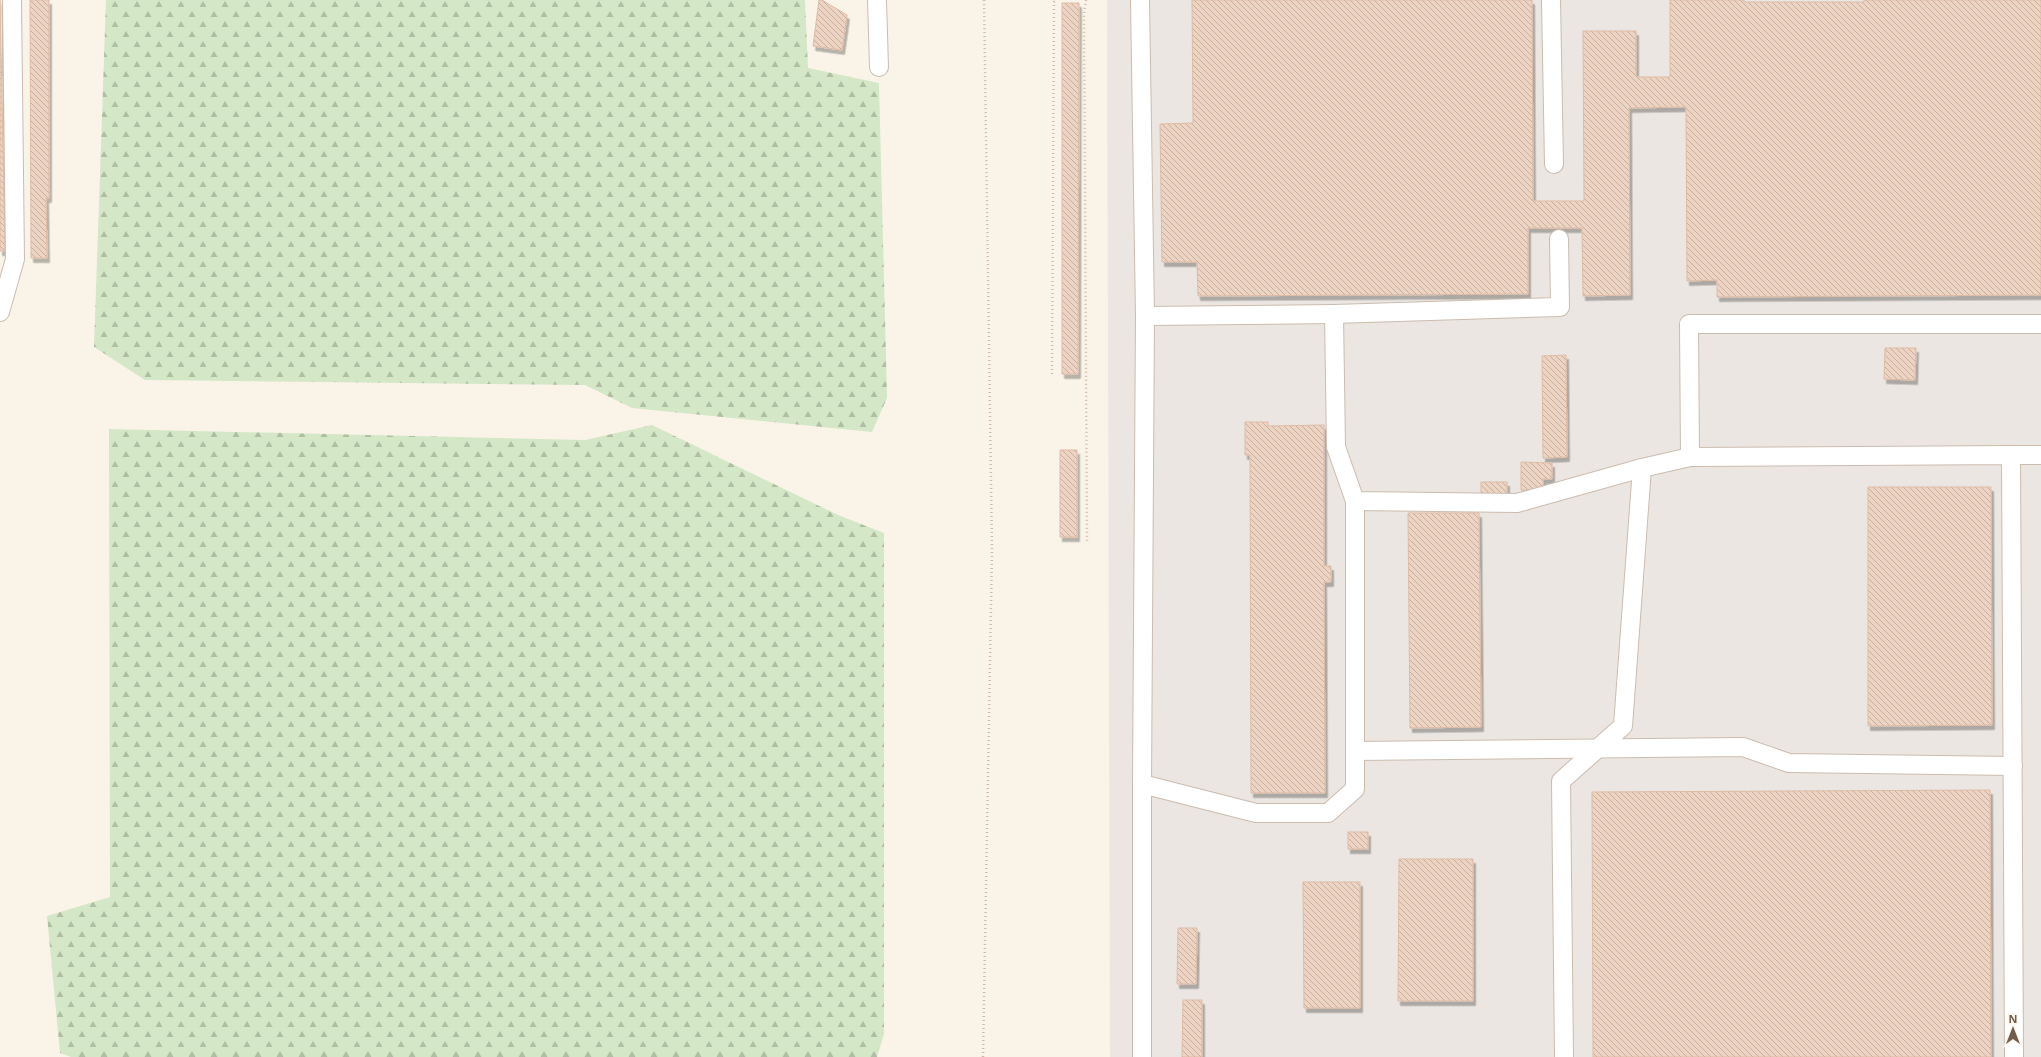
<svg xmlns="http://www.w3.org/2000/svg" width="2041" height="1057" viewBox="0 0 2041 1057" font-family="'Open Sans',sans-serif">
  <defs>
    <pattern id="forest-firs" width="22" height="20" patternUnits="userSpaceOnUse"><rect width="22" height="20" fill="#d4e7c7"/><path d="M5 1l3.5 6h-7zM16 11l3.5 6h-7z" fill="#b0bea4"/></pattern>
    <pattern id="building-back-hatch" width="6" height="6" patternUnits="userSpaceOnUse"><rect width="6" height="6" fill="#edd4c2"/><path d="M-1 5l2 2M0 0l6 6M5-1l2 2" fill="none" stroke="#c4afa0"/></pattern>
    <filter id="shadow"><feDropShadow dx="2.5" dy="4.5" stdDeviation="0" flood-color="#0004"/></filter>
  </defs>
  <rect width="100%" height="100%" fill="#faf4e8"/>
  <!-- industrial -->
  <path fill="#ebe6e1" d="M1107,0H2041V1057H1110Z"/>
  <!-- forest -->
  <g fill="url(#forest-firs)">
    <path d="M106,0H805L808,68L879,83L887,398L872,432L632,408L585,385L145,380L94,347Z"/>
    <path d="M652,425L838,515L884,533V1034L877,1057H71L60,1053L47,916L110,897L109,429L585,440Z"/>
  </g>
  <!-- building -->
  <g fill="url(#building-back-hatch)" stroke="#dfbba4" filter="url(#shadow)">
    <path d="M0,0L5,251H0Z"/>
    <path d="M30,0H49V198H46L47,258H31Z"/>
    <path d="M819,0H822L847,15L842,50L813,46Z"/>
    <path d="M1192,0H1532L1533,201H1584L1583,31H1636V77H1670V0H1744V2H1864V0H2041V295L1717,297V280L1687,281L1686,107L1629,108L1630,295L1583,296L1582,228H1528V294L1198,296L1197,262H1162L1160,124L1193,123Z"/>
    <path d="M1062,3H1079L1078,374H1062Z"/>
    <path d="M1885,348H1916L1915,380L1884,379Z"/>
    <path d="M1566,355L1567,457L1543,458L1542,356Z"/>
    <path d="M1245,422H1268V426L1324,425V566H1331V582H1324L1325,793H1251L1250,455H1245Z"/>
    <rect x="1060" y="450" width="17" height="87"/>
    <path d="M1521,462L1552,463V479H1543V490H1521Z"/>
    <rect x="1481" y="482" width="26" height="15"/>
    <path d="M1868,487H1991L1992,725L1868,726Z"/>
    <path d="M1408,513H1479L1481,727L1410,728Z"/>
    <path d="M1990,790L1991,1057H1593L1592,792Z"/>
    <rect x="1348" y="832" width="20" height="17"/>
    <path d="M1399,859H1473V1001H1398Z"/>
    <path d="M1303,882H1360V1008H1304Z"/>
    <path d="M1178,928H1197L1196,984H1177Z"/>
    <path d="M1183,1000H1202V1057H1182Z"/>
  </g>
  <g fill="none" stroke-linecap="round" stroke-linejoin="round">
    <!-- minor casing -->
    <g stroke="#ccbcaf" stroke-width="20">
      <g id="minor">
        <path d="M877,0L879,67"/>
        <path d="M1140,0L1145,316L1334,314L1560,307L1559,239"/>
        <path d="M1551,0L1554,164"/>
        <path d="M0,312L15,259L12,0"/>
        <path d="M1334,314L1336,447L1355,501L1517,503L1642,468"/>
        <path d="M2011,455H2041"/>
        <path d="M1355,751L1743,747L1789,763L2013,766"/>
        <path d="M1142,784L1145,316"/>
        <path d="M1142,1057V784L1256,813H1328L1355,789V501"/>
        <path d="M1564,1057L1561,781L1623,726L1642,468L1690,457"/>
        <path d="M2014,1057L2011,455L1690,457L1689,324H2041"/>
      </g>
    </g>
    <!-- path -->
    <g stroke="#d2b8a5" stroke-width="2.5" stroke-dasharray="1 3" stroke-linecap="butt">
      <path d="M1086,0L1084,13L1087,541"/>
      <path d="M1052,374L1054,2L1057,0"/>
      <path d="M983,1057L992,550L984,0"/>
    </g>
    <!-- minor -->
    <use href="#minor" stroke="#fff" stroke-width="18"/>
  </g>
  <!-- north arrow -->
  <g transform="translate(2013 1029)" stroke="#fdf8ee" stroke-width="3" paint-order="stroke">
  <path d="M0-3L7 15L0 10L-7 15Z" fill="#725c4e"/>
  <text y="-6" font-size="11" font-weight="bold" text-anchor="middle" fill="#725c4e">N</text>
  </g>
</svg>
